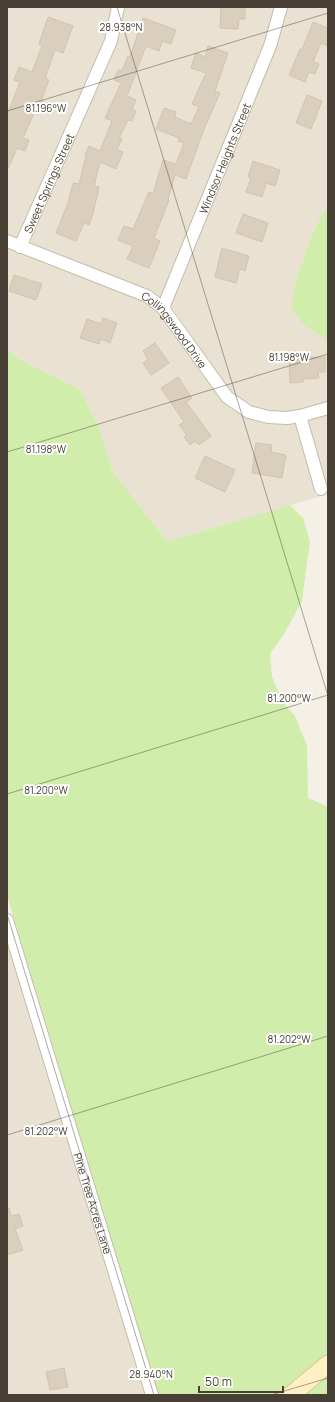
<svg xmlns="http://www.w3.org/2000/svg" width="335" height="1402" viewBox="0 0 335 1402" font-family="Manrope,sans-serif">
  <rect width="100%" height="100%" fill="#f5f0e6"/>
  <!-- residential -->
  <g fill="#e9e2d3">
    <path d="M7,7H112L105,40L17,239L7,235Z"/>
    <path d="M125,7H274L264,45L161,298L150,290L29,244L117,43Z"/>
    <path d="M287,7H328V211L322,213L312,235L297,277L324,337L328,340V402L299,411L287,412L270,411L252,406L232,393L171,306L276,47Z"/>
    <path d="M7,248L143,301L156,310L155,311L159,313L223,401L295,423L316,496L328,493V494L167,542L112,470L99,428L80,389L22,361L7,349Z"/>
    <path d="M328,414V491L308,420Z"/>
    <path d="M7,942L145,1395H7Z"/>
  </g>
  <!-- green -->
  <g fill="#d1edab">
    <path d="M328,211V340L304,325L291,308L297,277L312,235L322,213Z"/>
    <path d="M7,349L22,361L80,389L99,428L112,470L167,542L290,505L303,518L310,541L302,601L284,634L270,654L272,677L283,702L295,716L307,746L308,798L328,807V1357L282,1395H159L7,896Z"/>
    <path d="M328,1372V1395H300Z"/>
  </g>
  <!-- building -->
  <g fill="#dacebd" stroke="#d3c3ad">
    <path d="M221,7H245V19H239L238,29L220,28Z"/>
    <path d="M48,17L73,26L63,53L55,50L45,78L49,80L41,101L44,102L39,113L35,111L23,138L29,140L25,151L17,148L7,171V115L20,82L14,80L19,67L32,72L42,46L39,44Z"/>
    <path d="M143,18L176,30L171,44L162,41L159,51L146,46L127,96L136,100L132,109L136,111L132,121L128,120L119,138L122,139L117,150L123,152L116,169L100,162L94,186L99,187L93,214L89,225L84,223L76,241L56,233L68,203L73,183L79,184L86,156L85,155L89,146L100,151L112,121L105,118L121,83L114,80L118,70L122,71L128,56L130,57Z"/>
    <path d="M313,22L328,28V46L321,43L313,62L319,64L315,74L309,72L305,82L289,75L300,49L302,50Z"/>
    <path d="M208,46L228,53L215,91L220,93L204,129L186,179L175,175L168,199L169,200L154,238L160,241L149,268L127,259L133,246L118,240L124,226L133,229L149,192L153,194L163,160L176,164L184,143L178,141L179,138L156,129L164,108L176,112L175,117L191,124L199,107L192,104L206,73L191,68L196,53L205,57Z"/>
    <path d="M307,95L322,101L311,129L296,123Z"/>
    <path d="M253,161L280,170L275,186L266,183L262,197L246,192L251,178L248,177Z"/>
    <path d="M243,214L268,223L262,242L236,233Z"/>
    <path d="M222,248L249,256L245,271L240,269L236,283L215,277Z"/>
    <path d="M14,275L42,284L36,300L9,291Z"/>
    <path d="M103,318L117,323L110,343L101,339L99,344L80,338L87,319L101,324Z"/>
    <path d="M155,343L169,363L151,375L143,363L148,359L143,351Z"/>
    <path d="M289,357H325V372H318L319,378L303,379V382L290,383Z"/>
    <path d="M178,377L192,398L186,402L211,436L199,445L195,441L190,445L184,437L187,435L179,425L184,422L161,388Z"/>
    <path d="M256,443L272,445L271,452L286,455L282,478L252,473Z"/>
    <path d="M205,456L235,470L225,492L195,478Z"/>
    <path d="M9,1208L11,1216L19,1214L23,1226L15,1229L23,1250L7,1255V1209Z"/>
    <path d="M64,1368L68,1387L50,1390L46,1372Z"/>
  </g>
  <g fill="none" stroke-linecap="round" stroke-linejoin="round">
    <!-- street casing -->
    <g stroke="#c4baaa" stroke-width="14">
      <g id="street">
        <path id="s1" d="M7,241L147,296L163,308L227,397L249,412L268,417L287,418L300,416L328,408"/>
        <path id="s2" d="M20,247L111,41L118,7"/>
        <path id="s3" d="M163,308L270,46L281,7"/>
        <path d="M300,416L321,489"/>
        <path id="s4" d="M7,920L152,1395"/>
      </g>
    </g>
    <!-- secondary casing -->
    <g stroke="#dcc693" stroke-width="19">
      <path id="secondary" d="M291,1395L328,1364"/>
    </g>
    <!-- street -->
    <use href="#street" stroke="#fff" stroke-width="12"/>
    <!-- secondary -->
    <use href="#secondary" stroke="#fff0c5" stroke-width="17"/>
  </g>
  <!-- ticks -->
  <path fill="none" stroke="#484034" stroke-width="1" stroke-opacity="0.45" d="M117,7L328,696M7,111L328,13M7,452L328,354M7,794L328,695M7,914L154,1395M7,1135L328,1036M271,1395L328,1378"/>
  <g text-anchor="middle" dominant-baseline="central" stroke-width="4" stroke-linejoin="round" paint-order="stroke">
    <!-- street labels -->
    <g font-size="11" fill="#484034" stroke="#fff">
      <text stroke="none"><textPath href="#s3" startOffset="162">Windsor Heights Street</textPath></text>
      <text stroke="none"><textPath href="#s2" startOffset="70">Sweet Springs Street</textPath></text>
      <text stroke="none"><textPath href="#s1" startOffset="194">Collingswood Drive</textPath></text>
      <text stroke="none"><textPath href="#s4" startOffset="296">Pine Tree Acres Lane</textPath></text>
    </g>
  </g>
  <g font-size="10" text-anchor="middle" fill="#484034" stroke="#fff" stroke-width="4" stroke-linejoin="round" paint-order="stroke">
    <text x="121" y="31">28.938°N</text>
    <text x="46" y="112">81.196°W</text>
    <text x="289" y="361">81.198°W</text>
    <text x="46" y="453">81.198°W</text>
    <text x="289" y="702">81.200°W</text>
    <text x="46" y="794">81.200°W</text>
    <text x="289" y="1043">81.202°W</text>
    <text x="46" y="1135">81.202°W</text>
    <text x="151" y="1378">28.940°N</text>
  </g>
  <!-- border -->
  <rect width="335" height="1402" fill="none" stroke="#484034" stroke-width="16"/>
  <!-- scale -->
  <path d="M199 1386v6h84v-6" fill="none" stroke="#484034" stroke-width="2"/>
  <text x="205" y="1386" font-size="12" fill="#484034" stroke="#ffffff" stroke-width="3" paint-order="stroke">50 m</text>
</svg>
